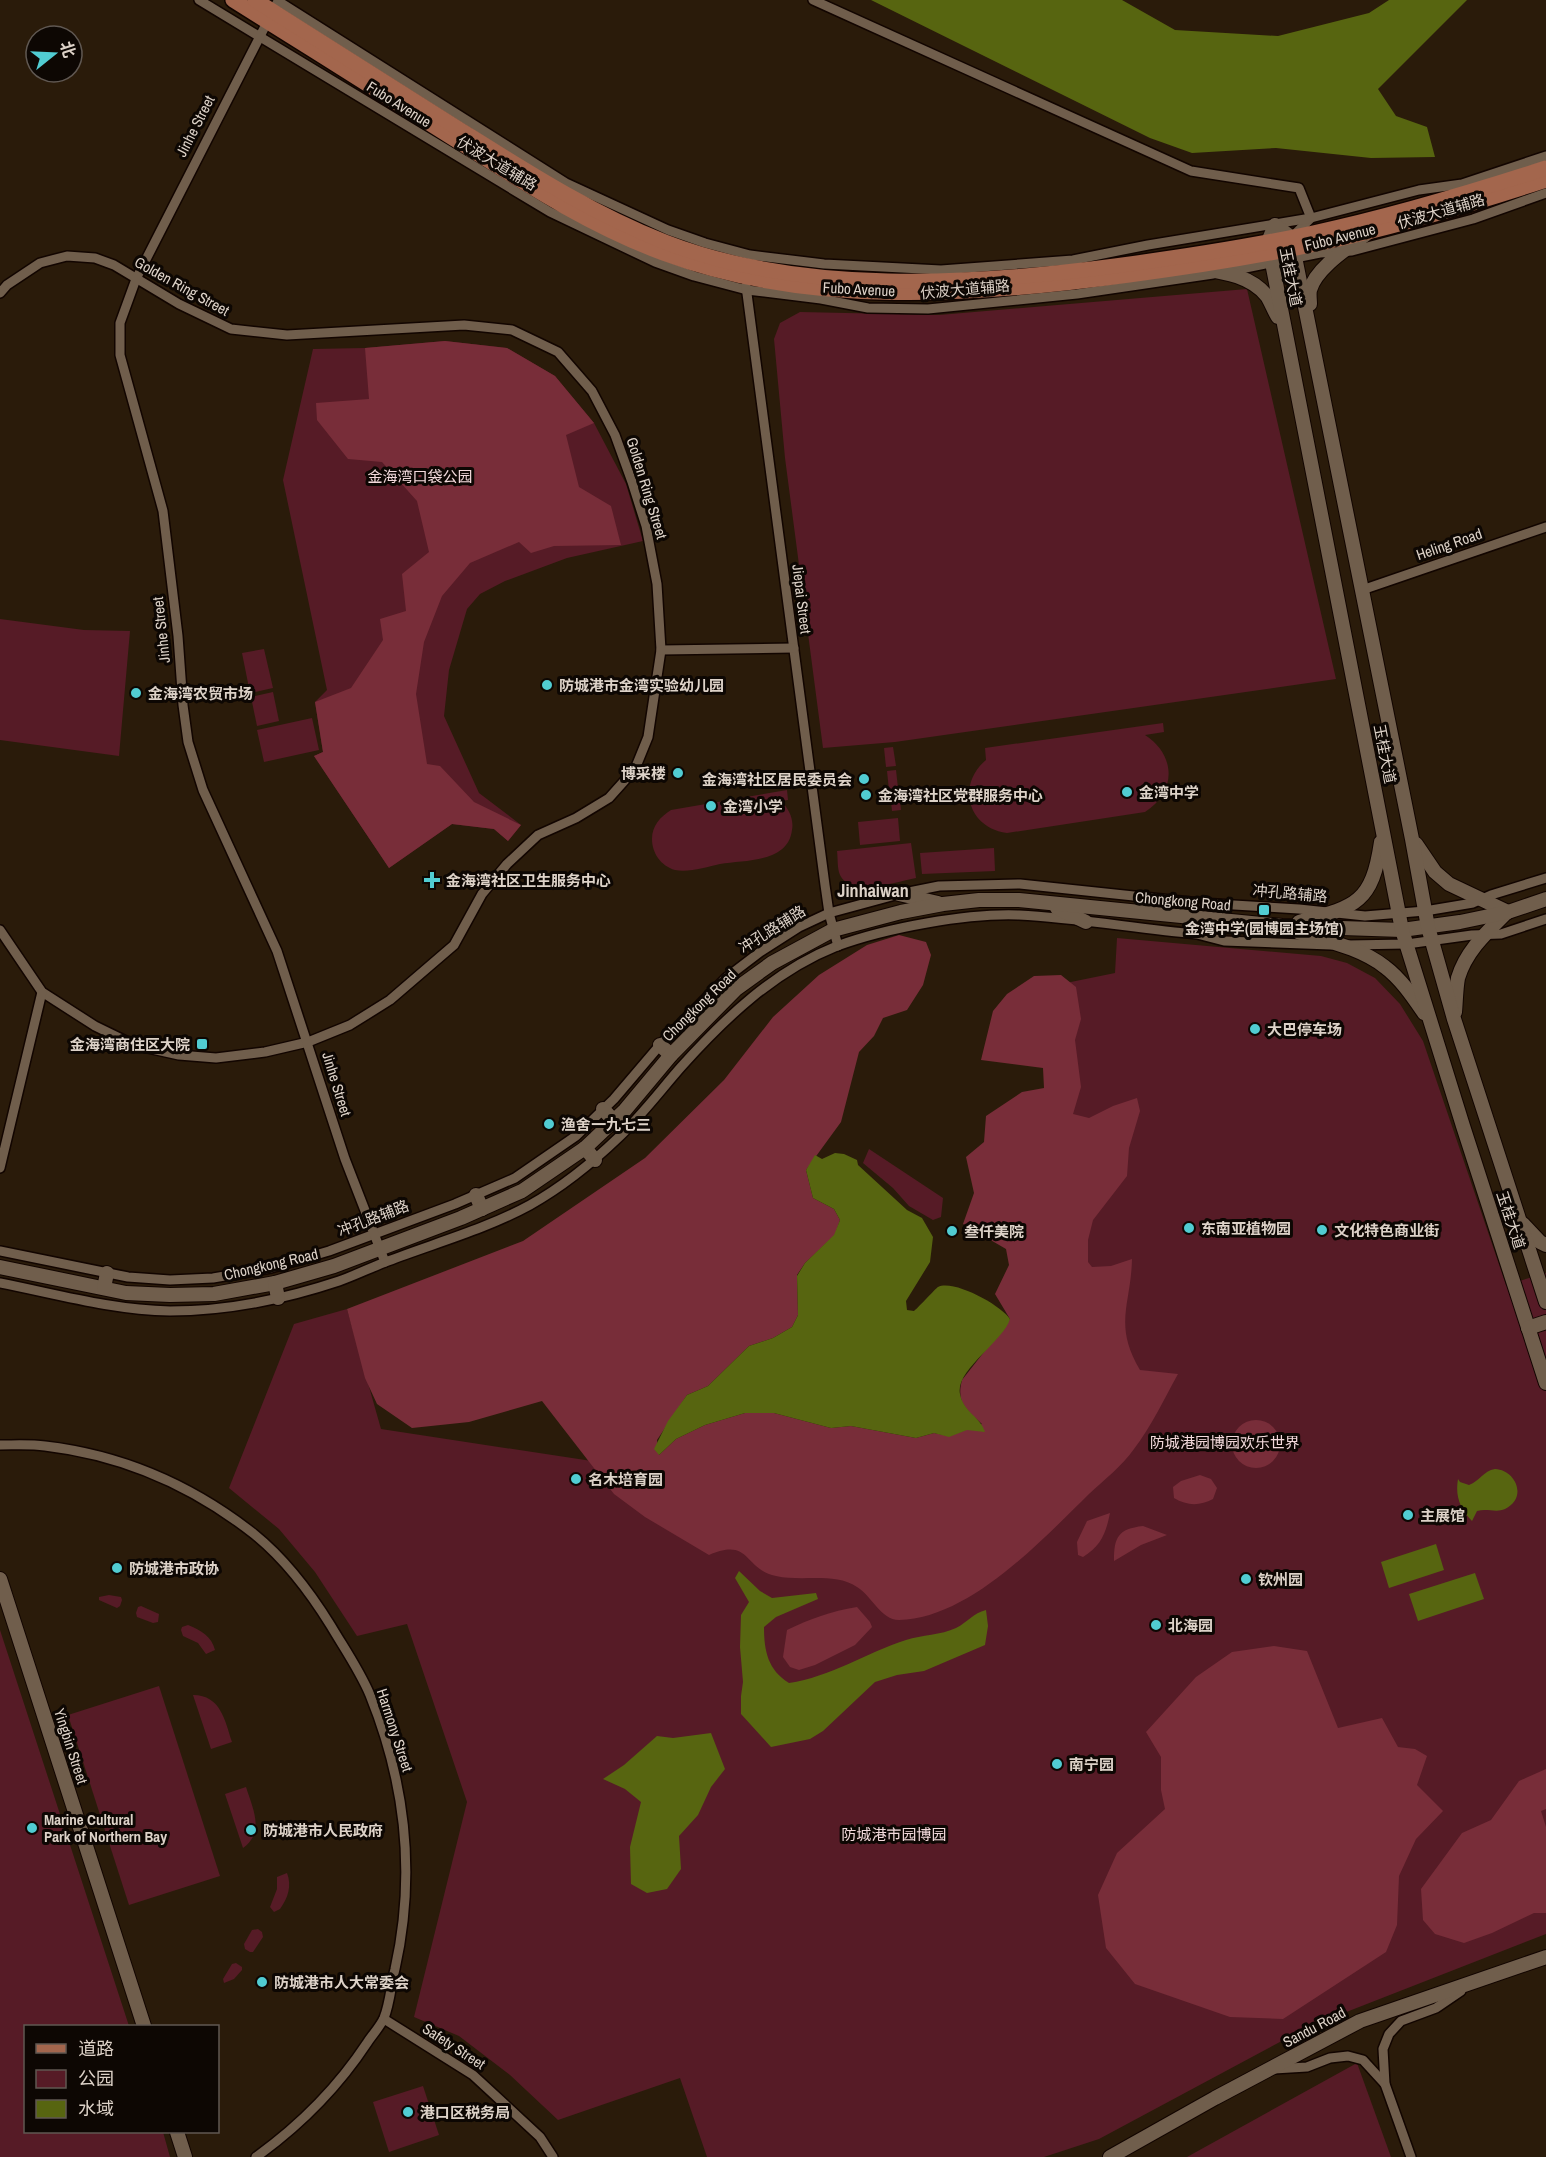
<svg xmlns="http://www.w3.org/2000/svg" width="1546" height="2157" viewBox="0 0 1546 2157" font-family="'Archivo Narrow','Noto Sans SC',sans-serif">
  <rect width="100%" height="100%" fill="#2a1b0a"/>
  <!-- green -->
  <g fill="#561b26">
    <path d="M1247,289L1336,679L895,742L823,748L785,458L774,339L780,323L800,312L939,315Z"/>
    <path d="M445,341L507,348L555,376L594,423L626,484L643,541L567,558L505,581L480,594L467,609L449,670L444,716L479,793L521,825L508,841L494,829L452,824L389,868L314,756L323,752L315,702L327,690L283,480L313,349L365,348Z"/>
    <path d="M0,619L84,630L130,631L119,756L0,740Z"/>
    <path d="M264,649L273,688L250,693L242,653Z"/>
    <path d="M273,692L279,721L257,726L251,697Z"/>
    <path d="M312,718L319,750L264,762L257,730Z"/>
    <path d="M1163,723L1164,732L1145,735C1176,755 1177,792 1145,812L1007,833C968,828 956,785 986,760L985,748Z"/>
    <path d="M893,747L896,766L886,767L884,748Z"/>
    <path d="M896,770L898,788L889,790L887,771Z"/>
    <path d="M787,790L788,800L781,801C789,809 794,819 792,830C788,863 745,860 720,864C707,867 688,873 675,870C661,866 652,853 652,839C652,826 660,817 671,810Z"/>
    <path d="M899,792L901,810L892,811L890,793Z"/>
    <path d="M898,818L900,841L860,845L858,822Z"/>
    <path d="M911,843L916,878C897,882 850,897 840,875C837,868 838,858 837,851Z"/>
    <path d="M994,848L995,871L922,874L920,853Z"/>
    <path d="M1117,938L1321,956L1347,963L1375,978L1400,1004L1423,1041L1506,1285L1546,1273V1934L1308,2027L1099,2139L1044,2157H707L680,2078L558,2120L510,2075L459,2036L414,2017L467,1802L407,1624L357,1636L315,1572L279,1529L229,1488L294,1324L347,1309L381,1429L965,1518L1081,1253L1061,984L1115,973Z"/>
    <path d="M869,1149L943,1198L941,1217L933,1220L909,1206L893,1188L863,1163Z"/>
    <path d="M109,1595L121,1597L122,1600L120,1606L117,1608L99,1600V1597Z"/>
    <path d="M141,1606L159,1614L158,1622L153,1623L137,1617L136,1613L138,1607Z"/>
    <path d="M188,1625C201,1630 212,1637 215,1650L206,1654L198,1643L183,1636L181,1630L182,1627Z"/>
    <path d="M0,1630L129,2026H26V2132H163L170,2157H0Z"/>
    <path d="M159,1686L220,1876L129,1905L68,1715Z"/>
    <path d="M193,1695C221,1695 225,1721 232,1742L211,1749Z"/>
    <path d="M246,1787C253,1809 265,1832 243,1848L225,1794Z"/>
    <path d="M287,1873C292,1886 288,1898 280,1909L274,1912L270,1907L277,1889V1877Z"/>
    <path d="M258,1929L262,1932L263,1937L253,1952H250L245,1949L244,1944L252,1930Z"/>
    <path d="M236,1963L242,1967V1970L234,1979L224,1983L223,1979L232,1964Z"/>
    <path d="M1357,2063L1391,2157H1187Z"/>
    <path d="M423,2086L439,2135L389,2152L373,2102Z"/>
  </g>
  <!-- forest -->
  <g fill="#782d39">
    <path d="M445,341L507,348L555,376L594,423L566,435L579,487L611,506L621,545L554,546L531,553L519,542L470,563L442,596L424,642L416,694L427,764L440,766L474,802L521,825L508,841L494,829L452,824L389,868L314,756L323,752L315,702L351,688L383,640L380,619L406,611L402,574L429,552L417,501L382,462L348,459L317,420L316,403L369,399L365,348Z"/>
    <path d="M899,935L926,942L931,955L923,985L907,1010L883,1018L874,1036L859,1052L841,1122L806,1170L813,1198L834,1209L840,1220L835,1235L805,1263L797,1275L798,1315L792,1327L773,1338L749,1346L708,1386L687,1395L657,1440L659,1455L676,1439L705,1425L745,1413H774L831,1428L851,1426L916,1438L934,1433L949,1436L982,1424C966,1409 956,1403 962,1380L1010,1319L995,1294L1009,1265L1006,1249L963,1224L974,1193L966,1157L984,1142L986,1116L1022,1092L1044,1088L1043,1068L981,1060L993,1011L1007,994L1034,976L1061,975L1076,987L1081,1019L1075,1040L1081,1087L1073,1114L1089,1118L1113,1106L1137,1098L1140,1111L1129,1148L1127,1176L1093,1220L1088,1240V1262L1092,1267L1111,1266L1132,1259C1131,1305 1113,1324 1140,1370L1178,1374C1164,1399 1151,1427 1134,1449C1122,1466 1104,1480 1089,1494C1042,1540 969,1619 899,1620C881,1620 871,1595 857,1587C835,1572 802,1582 776,1576C743,1569 751,1537 709,1555L645,1517L614,1494L542,1401L469,1422L412,1428L377,1404L365,1378L347,1309L523,1241L645,1158L724,1080L773,1017L819,975L867,945Z"/>
    <circle cx="1256" cy="1444" r="24"/>
    <path d="M1200,1475L1211,1479L1217,1488L1213,1499C1200,1506 1187,1506 1174,1498L1173,1487L1181,1481Z"/>
    <path d="M1110,1513C1106,1533 1101,1546 1083,1557L1078,1555L1077,1542L1087,1521Z"/>
    <path d="M1143,1526L1167,1535L1141,1545L1114,1561C1114,1537 1118,1529 1143,1526Z"/>
    <path d="M857,1607L870,1622L872,1627L855,1645L815,1665L799,1670L790,1667L783,1657L787,1630C810,1619 831,1611 857,1607Z"/>
    <path d="M1274,1646L1307,1651L1338,1728L1382,1718L1398,1747L1415,1749L1427,1756L1417,1785L1443,1811L1416,1839L1399,1876L1397,1925L1386,1952L1283,2019L1230,2017L1135,1984L1106,1948L1098,1895L1117,1853L1165,1809L1161,1790V1757L1146,1732L1196,1677L1232,1652Z"/>
    <path d="M1546,1769V1809L1541,1811L1546,1827V1913H1534L1492,1933L1464,1943L1435,1934L1423,1920L1421,1889L1462,1833L1491,1820L1519,1781Z"/>
  </g>
  <!-- water -->
  <g fill="#576510">
    <path d="M871,0H1122L1175,30L1278,36L1369,13L1389,0H1467L1378,89L1396,116L1427,127L1435,157L1371,158L1276,148L1192,153L1150,138Z"/>
    <path d="M835,1153L844,1154L857,1160L858,1165L907,1210L922,1218L933,1237L930,1262L906,1301L907,1310L914,1311C919,1307 935,1289 938,1287C954,1279 1002,1306 1010,1319C1003,1342 955,1370 960,1394C964,1413 980,1416 985,1432L967,1430L949,1437L934,1433L916,1438L851,1426L831,1428L774,1413H745L705,1425L676,1439L659,1455L654,1449L668,1421L687,1395L708,1386L749,1346L773,1338L792,1327L798,1315L797,1276L805,1263L834,1235L840,1220L834,1209L813,1198L806,1170L815,1155L822,1159Z"/>
    <path d="M1495,1469C1516,1470 1528,1498 1505,1509C1496,1513 1487,1508 1477,1511L1472,1521C1460,1509 1455,1496 1458,1479L1460,1482L1469,1485C1480,1481 1483,1471 1495,1469Z"/>
    <path d="M1436,1544L1444,1570L1389,1588L1381,1562Z"/>
    <path d="M739,1571L760,1591L772,1598L816,1593L818,1599L776,1617L764,1627C764,1651 768,1670 789,1683C830,1677 866,1653 906,1640C922,1635 941,1635 956,1628C968,1622 973,1613 986,1610L988,1626L985,1645L924,1671L897,1675L875,1682L823,1731L810,1739L771,1747L741,1714V1696L743,1682L740,1647L741,1615L749,1602L735,1578Z"/>
    <path d="M1475,1573L1484,1599L1418,1621L1409,1594Z"/>
    <path d="M711,1733L725,1769L711,1787L698,1815L679,1836L681,1869L667,1889L647,1893L631,1884L630,1847L641,1802L625,1789L603,1779L624,1765L657,1736L673,1738Z"/>
  </g>
  <g fill="none" stroke-linecap="round" stroke-linejoin="round">
    <!-- street casing -->
    <g stroke="#120500" stroke-width="12">
      <g id="street">
        <path d="M199,0L550,212L655,262L694,276L747,290L821,299L868,308L928,309L1077,294L1213,274"/>
        <path d="M813,0L1191,171L1299,188L1311,218L1293,236"/>
        <path d="M1226,272L1320,253L1352,251L1473,219L1546,193"/>
        <path d="M746,286L825,885L829,913L838,946"/>
        <path d="M0,293L7,285L40,263L67,256L95,258L114,265L179,304L231,329L287,335L464,325L512,330L558,352L592,391L615,435L632,482L646,526L657,584L661,650L648,737L635,769L609,798L576,818L538,835L507,864L482,894L454,945L390,1000L350,1025L308,1042L265,1052L216,1058L179,1055L134,1045L95,1026L42,992L0,930"/>
        <path d="M1362,590L1546,527"/>
        <path d="M661,650L794,648"/>
        <path d="M1348,945L1407,944L1472,935L1501,934L1546,919"/>
        <path d="M0,1168L42,992"/>
        <path d="M0,1251L128,1277L170,1280L213,1278L271,1268L329,1251L455,1204L515,1178L576,1136L614,1099L660,1045L726,978L760,952L799,927L829,913L899,894L939,886L1020,884L1200,903L1299,909L1365,916L1425,911L1473,903L1491,895L1546,878"/>
        <path d="M385,1262L345,1159L277,951L203,790L188,742L183,705L178,636L163,511L120,355V323L136,279L278,1L566,183L668,230L705,243L750,255L824,264L941,270L1073,260L1148,245L1311,218L1419,190L1462,184L1546,156"/>
        <path d="M0,1283C56,1294 112,1310 170,1311C227,1311 285,1299 339,1281C356,1275 372,1267 388,1261C435,1243 486,1229 530,1205C562,1187 593,1162 619,1137C642,1115 660,1091 681,1067C725,1018 774,971 837,946C886,928 967,913 1019,915C1078,918 1138,929 1197,934L1224,941L1331,945"/>
        <path d="M0,1445C15,1445 30,1444 45,1446C122,1455 193,1486 254,1534C285,1559 310,1592 331,1626C344,1648 360,1671 370,1695C406,1784 416,1875 395,1969C391,1985 390,2003 384,2018C380,2027 372,2035 367,2043C338,2087 299,2126 256,2157"/>
        <path d="M384,2019L473,2075L540,2137L553,2157"/>
        <path d="M1274,2069L1307,2067L1330,2058L1348,2056L1363,2060L1385,2084"/>
        <path d="M1411,2157L1385,2084L1383,2049L1389,2034L1401,2021L1436,2008L1461,1991"/>
      </g>
    </g>
    <!-- secondary casing -->
    <g stroke="#120500" stroke-width="16">
      <g id="secondary">
        <path d="M1197,268C1222,272 1250,275 1267,296C1271,302 1274,311 1278,317"/>
        <path d="M1310,304C1310,300 1309,294 1310,290C1316,267 1351,246 1369,232"/>
        <path d="M1416,844L1435,872L1449,884L1508,912"/>
        <path d="M899,894L938,903"/>
        <path d="M1057,908L1086,922"/>
        <path d="M1299,922C1355,907 1372,904 1381,842"/>
        <path d="M1298,932C1327,941 1361,948 1385,967C1401,979 1413,997 1424,1013"/>
        <path d="M1455,1012C1456,1001 1456,989 1458,978C1466,951 1487,932 1506,913"/>
        <path d="M660,1045L671,1055"/>
        <path d="M603,1109L614,1121"/>
        <path d="M585,1148L595,1160"/>
        <path d="M476,1195L482,1209"/>
        <path d="M1523,1224L1540,1242L1546,1245"/>
        <path d="M0,1267L126,1293L170,1295L214,1294L275,1283L334,1266L461,1218L522,1191L585,1148L625,1110L671,1055L736,989L772,963L833,930L901,912L943,904L979,900H1019L1282,926L1402,930L1460,922L1508,912L1546,899"/>
        <path d="M275,1283L278,1298"/>
        <path d="M104,1288L107,1273"/>
        <path d="M1546,1302L1454,1019L1428,927L1412,839L1291,237L1275,225L1268,242L1402,930L1463,1126L1546,1383"/>
        <path d="M1528,1328L1546,1322"/>
        <path d="M0,1579L144,2026"/>
        <path d="M177,2132L185,2157"/>
        <path d="M1110,2157L1215,2098L1360,2021L1546,1957"/>
      </g>
    </g>
    <!-- primary casing -->
    <g stroke="#120500" stroke-width="18">
      <g id="primary">
        <path d="M233,0C307,46 380,92 454,139C521,181 588,225 663,253C810,308 976,296 1129,275C1191,267 1254,257 1316,244C1394,227 1470,205 1546,180"/>
        <path d="M255,0C323,43 391,86 459,129C526,171 591,213 665,242C802,295 972,285 1115,266C1182,257 1248,247 1313,233C1392,216 1469,193 1546,168"/>
      </g>
    </g>
    <!-- street -->
    <use href="#street" stroke="#705e4c" stroke-width="9"/>
    <!-- secondary -->
    <use href="#secondary" stroke="#705e4c" stroke-width="14"/>
    <!-- primary -->
    <use href="#primary" stroke="#a3664d" stroke-width="15"/>
  </g>
  <!-- markers -->
  <g fill="#51ccd2" stroke="#0d0703" stroke-width="2">
    <circle cx="547" cy="685" r="6"/>
    <circle cx="136" cy="693" r="6"/>
    <circle cx="678" cy="773" r="6"/>
    <circle cx="864" cy="779" r="6"/>
    <circle cx="1127" cy="792" r="6"/>
    <circle cx="866" cy="795" r="6"/>
    <circle cx="711" cy="806" r="6"/>
    <path d="M429 871h6v6h6v6h-6v6h-6v-6h-6v-6h6z"/>
    <rect x="1258" y="904" width="12" height="12" rx="3"/>
    <circle cx="1255" cy="1029" r="6"/>
    <rect x="196" y="1038" width="12" height="12" rx="3"/>
    <circle cx="549" cy="1124" r="6"/>
    <circle cx="1189" cy="1228" r="6"/>
    <circle cx="1322" cy="1230" r="6"/>
    <circle cx="952" cy="1231" r="6"/>
    <circle cx="576" cy="1479" r="6"/>
    <circle cx="1408" cy="1515" r="6"/>
    <circle cx="117" cy="1568" r="6"/>
    <circle cx="1246" cy="1579" r="6"/>
    <circle cx="1156" cy="1625" r="6"/>
    <circle cx="1057" cy="1764" r="6"/>
    <circle cx="32" cy="1828" r="6"/>
    <circle cx="251" cy="1830" r="6"/>
    <circle cx="262" cy="1982" r="6"/>
    <circle cx="408" cy="2112" r="6"/>
  </g>
  <g text-anchor="middle" dominant-baseline="central" stroke-width="6" stroke-linejoin="round" paint-order="stroke">
    <!-- street labels -->
    <g font-size="15" fill="#ddd2c8" stroke="#0d0703">
      <text transform="translate(399 104) rotate(32)">Fubo Avenue</text>
      <text transform="translate(195 126) rotate(-63)">Jinhe Street</text>
      <text transform="translate(497 163) rotate(31)">伏波大道辅路</text>
      <text transform="translate(1441 211) rotate(-16)">伏波大道辅路</text>
      <text transform="translate(1340 237) rotate(-14)">Fubo Avenue</text>
      <text transform="translate(1291 277) rotate(79)">玉桂大道</text>
      <text transform="translate(182 286) rotate(29)">Golden Ring Street</text>
      <text transform="translate(859 289) rotate(3)">Fubo Avenue</text>
      <text transform="translate(965 289) rotate(-5)">伏波大道辅路</text>
      <text transform="translate(647 488) rotate(73)">Golden Ring Street</text>
      <text transform="translate(1449 544) rotate(-19)">Heling Road</text>
      <text transform="translate(802 599) rotate(83)">Jiepai Street</text>
      <text transform="translate(161 630) rotate(-96)">Jinhe Street</text>
      <text transform="translate(1385 754) rotate(79)">玉桂大道</text>
      <text transform="translate(1290 893) rotate(5)">冲孔路辅路</text>
      <text transform="translate(1183 901) rotate(5)">Chongkong Road</text>
      <text transform="translate(772 929) rotate(-32)">冲孔路辅路</text>
      <text transform="translate(699 1005) rotate(-44)">Chongkong Road</text>
      <text transform="translate(337 1084) rotate(73)">Jinhe Street</text>
      <text transform="translate(373 1218) rotate(-21)">冲孔路辅路</text>
      <text transform="translate(1511 1220) rotate(72)">玉桂大道</text>
      <text transform="translate(271 1264) rotate(-13)">Chongkong Road</text>
      <text transform="translate(395 1730) rotate(72)">Harmony Street</text>
      <text transform="translate(71 1746) rotate(72)">Yingbin Street</text>
      <text transform="translate(1314 2027) rotate(-28)">Sandu Road</text>
      <text transform="translate(454 2046) rotate(33)">Safety Street</text>
    </g>
    <!-- park labels -->
    <g font-size="15" fill="#f3dadc" stroke="#0d0703">
      <text x="420" y="476">金海湾口袋公园</text>
      <text x="1225" y="1442">防城港园博园欢乐世界</text>
      <text x="894" y="1834">防城港市园博园</text>
    </g>
    <!-- poi labels -->
    <g font-size="15" font-weight="bold" fill="#ddd2c8" stroke="#0d0703" text-anchor="start">
      <text x="559" y="685">防城港市金湾实验幼儿园</text>
      <text x="148" y="693">金海湾农贸市场</text>
      <text x="666" y="773" text-anchor="end">博采楼</text>
      <text x="852" y="779" text-anchor="end">金海湾社区居民委员会</text>
      <text x="1139" y="792">金湾中学</text>
      <text x="878" y="795">金海湾社区党群服务中心</text>
      <text x="723" y="806">金湾小学</text>
      <text x="446" y="880">金海湾社区卫生服务中心</text>
      <text x="1264" y="928" text-anchor="middle">金湾中学(园博园主场馆)</text>
      <text x="1267" y="1029">大巴停车场</text>
      <text x="190" y="1044" text-anchor="end">金海湾商住区大院</text>
      <text x="561" y="1124">渔舍一九七三</text>
      <text x="1201" y="1228">东南亚植物园</text>
      <text x="1334" y="1230">文化特色商业街</text>
      <text x="964" y="1231">叁仟美院</text>
      <text x="588" y="1479">名木培育园</text>
      <text x="1420" y="1515">主展馆</text>
      <text x="129" y="1568">防城港市政协</text>
      <text x="1258" y="1579">钦州园</text>
      <text x="1168" y="1625">北海园</text>
      <text x="1069" y="1764">南宁园</text>
      <text x="44" y="1819">Marine Cultural<tspan x="44" dy="17">Park of Northern Bay</tspan></text>
      <text x="263" y="1830">防城港市人民政府</text>
      <text x="274" y="1982">防城港市人大常委会</text>
      <text x="420" y="2112">港口区税务局</text>
    </g>
    <!-- quarter labels -->
    <g font-size="18" font-weight="bold" fill="#ddd2c8" stroke="#0d0703">
      <text x="873" y="890">Jinhaiwan</text>
    </g>
  </g>
  <!-- legend -->
  <rect x="24" y="2025" width="195" height="108" fill="#0d0703" stroke="#605852" stroke-width="1.5"/>
  <rect x="36" y="2044" width="30" height="9" fill="#a3664d" stroke="#605852" stroke-width="1.5"/>
  <text x="78" y="2055" font-size="18" fill="#ddd2c8">道路</text>
  <rect x="36" y="2070" width="30" height="18" fill="#561b26" stroke="#605852" stroke-width="1.5"/>
  <text x="78" y="2085" font-size="18" fill="#ddd2c8">公园</text>
  <rect x="36" y="2100" width="30" height="18" fill="#576510" stroke="#605852" stroke-width="1.5"/>
  <text x="78" y="2115" font-size="18" fill="#ddd2c8">水域</text>
  <!-- north arrow -->
  <g transform="translate(54 54) rotate(72)"><circle r="28" fill="#0d0703" stroke="#605852" stroke-width="1.5"/>
  <path d="M0-4.5L10 22L0 15L-10 22Z" fill="#51ccd2"/>
  <text y="-9" font-size="16" font-weight="bold" text-anchor="middle" fill="#ddd2c8">北</text>
  </g>
</svg>
